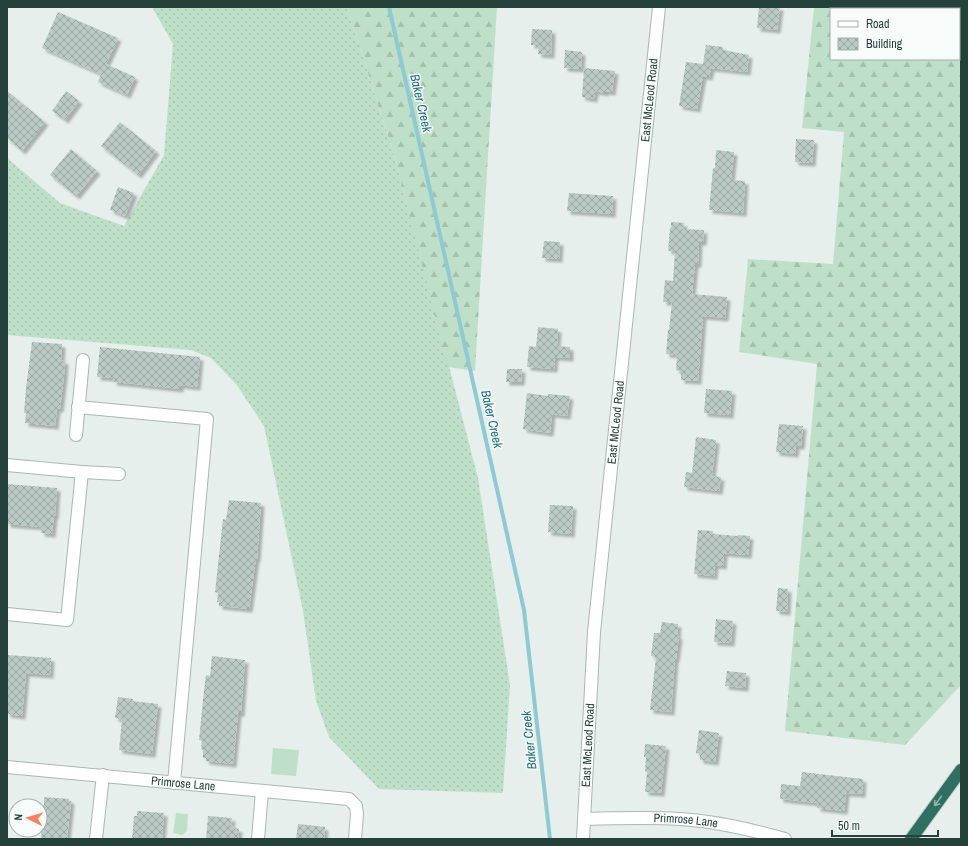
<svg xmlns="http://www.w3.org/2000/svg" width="968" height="846" viewBox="0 0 968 846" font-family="'Archivo Narrow',sans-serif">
  <defs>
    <pattern id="grass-dots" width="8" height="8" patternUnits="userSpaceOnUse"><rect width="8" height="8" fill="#bfe0c8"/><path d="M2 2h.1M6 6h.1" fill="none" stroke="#a4c1ad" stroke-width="1.8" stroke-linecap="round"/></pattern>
    <pattern id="forest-firs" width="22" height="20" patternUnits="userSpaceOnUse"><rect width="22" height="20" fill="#bfe0c8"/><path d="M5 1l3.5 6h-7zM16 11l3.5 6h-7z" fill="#a4c1ad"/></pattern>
    <pattern id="building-cross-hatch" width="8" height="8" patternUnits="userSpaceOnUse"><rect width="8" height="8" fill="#bbcac4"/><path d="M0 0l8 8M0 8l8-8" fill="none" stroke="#98a6a0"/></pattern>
    <filter id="shadow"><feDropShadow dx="3.5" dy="3.5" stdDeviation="1" flood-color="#0004"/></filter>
  </defs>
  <rect width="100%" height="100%" fill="#e6efeb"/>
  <!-- grass -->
  <path fill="url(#grass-dots)" d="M152,7H347L394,154L478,478L510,685L503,793L379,789L329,737L316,701L303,611L264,426L236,384L211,358L191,350L7,335V158L60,203L124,226L164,155L173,44Z"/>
  <!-- forest -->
  <g fill="url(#forest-firs)" fill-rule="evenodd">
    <path d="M347,7H497L475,371L448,367L394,154Z"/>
    <path d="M814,7H961V685L905,745L785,731L817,364L739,352L748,259L833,264L844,132L802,128ZM831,9H959V59H831Z"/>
  </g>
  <!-- park -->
  <g fill="#bfe0c8">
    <path d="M273,748L299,750L296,776L271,774Z"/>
    <path d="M176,813L188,814L187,831L182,835L173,833Z"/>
  </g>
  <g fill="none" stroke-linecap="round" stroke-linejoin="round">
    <!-- stream -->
    <path stroke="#8ec9d4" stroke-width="4" d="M389,7L524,610L550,839"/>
  </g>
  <!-- building -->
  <g fill="url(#building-cross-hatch)" filter="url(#shadow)">
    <path d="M759,7H780L777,30L757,28Z"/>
    <path d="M58,12L118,38L106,64L135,77L127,95L98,82L101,74L42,48Z"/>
    <path d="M532,29L552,30L551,55L538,54L539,45H531Z"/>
    <path d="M706,45L723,47V50L749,55L747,72L711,68L709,77L703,76L697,109L679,106L686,62L703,64Z"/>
    <path d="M565,50L582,52L581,69L564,68Z"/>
    <path d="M584,68L615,71L612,92L605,91V93L595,91L594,99L582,97Z"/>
    <path d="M7,91L45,122L22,151L7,138Z"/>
    <path d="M66,91L79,101L65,120L52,111Z"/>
    <path d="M120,122L156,151L138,175L101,146Z"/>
    <path d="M796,139L814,140L812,163L795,162Z"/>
    <path d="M71,149L97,171L76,196L50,175Z"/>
    <path d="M716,150L734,152L731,180L745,181L743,213L709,210L713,168H715Z"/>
    <path d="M118,187L134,193L125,216L110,210Z"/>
    <path d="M569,193L613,196L612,214L567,211Z"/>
    <path d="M671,222L684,223L683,229L704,230L703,242H699L698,264H695L692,294L727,297L725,318L703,316L698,381L681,380V371L676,370L677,355L666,354L668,330H669L672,302H663L665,280L673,281L675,251H668L670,228H671Z"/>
    <path d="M544,241L560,242L559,259L542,258Z"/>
    <path d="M538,327L558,329L557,346L570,347V358L555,357L554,369L527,367L529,346L536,347Z"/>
    <path d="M32,342L62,344L61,360L65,361L64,375L60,409H57L55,426L25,423L26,413H24L26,388Z"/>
    <path d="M100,347L200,357L197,387L180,385V389L134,384L113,382L114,378L97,377Z"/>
    <path d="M507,369H522L521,382H506Z"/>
    <path d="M706,389L732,391L730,415L704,413Z"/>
    <path d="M527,393L548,396V394L570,396L567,416L552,414L550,433L523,429Z"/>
    <path d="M779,424L803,426L801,446H796L795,454L776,452Z"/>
    <path d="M696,437L716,440L712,476L721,477L719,491L684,487L686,472L692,473Z"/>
    <path d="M7,484L57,488L55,516H54L52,534L41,533L42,527L7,524Z"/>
    <path d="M229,500L261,503L257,559L256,558L249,609L219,606V602H217L218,593L215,592L223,519L226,520Z"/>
    <path d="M550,505L573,506L571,534L548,532Z"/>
    <path d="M698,530L713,531V534L738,536V535L750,536L748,555L724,553L723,566L715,565L714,576L694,574Z"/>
    <path d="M778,588L788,589L787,612L776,611Z"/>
    <path d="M716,619L733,621L731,643L714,642Z"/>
    <path d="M662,622L678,624L677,636H679L676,659H675L671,712L650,710L656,657L651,656L654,633H660Z"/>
    <path d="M7,655L51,658L50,675L26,673L22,716L7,714L8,672L7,671Z"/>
    <path d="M212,656L245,660L241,713H238L233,764L206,761V758H203V750L201,749L202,741L199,740L204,690L206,675L210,676Z"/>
    <path d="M727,671L746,673L745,688L725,686Z"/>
    <path d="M118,697L133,699L132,701L158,704L152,754L119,750L122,719L115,718Z"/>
    <path d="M699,730L719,733L715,762L700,760V754L696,753Z"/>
    <path d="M645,744L666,746L661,793L645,792L647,772H645L646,757H644Z"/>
    <path d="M802,772L863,779L862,794L846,793L844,811L817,808L818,803L780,799L781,784L800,786Z"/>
    <path d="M44,797L69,799V801H71L67,839H41L42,824H40L41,805H44Z"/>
    <path d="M137,811L164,813L162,839H132L134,816H137Z"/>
    <path d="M208,816L232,818L231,825H234L233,828L239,829L238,839H206Z"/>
    <path d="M298,824L325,827L324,839H296Z"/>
  </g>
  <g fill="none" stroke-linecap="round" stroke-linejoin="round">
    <!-- minor casing -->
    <g stroke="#a8b8b2" stroke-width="14">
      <g id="minor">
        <path d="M78,407L207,419L174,783"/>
        <path d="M76,435L83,360"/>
        <path d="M7,465L82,472L67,620L7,614"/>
        <path d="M82,472L119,474"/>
        <path id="s1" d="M7,767L349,799L356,806L357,814L355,839"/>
        <path id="s2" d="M585,819C616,818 648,817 680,819C713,821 753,830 785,839"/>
        <path d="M96,839L103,775"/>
        <path d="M258,839L262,791"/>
        <path id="s3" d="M583,839L594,632L659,7"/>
      </g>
    </g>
    <!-- highway casing -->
    <g stroke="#c2cac8" stroke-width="14">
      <path id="highway" d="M911,839L961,770"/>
    </g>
    <!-- minor -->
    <use href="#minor" stroke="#fff" stroke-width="12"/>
    <!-- highway -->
    <use href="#highway" stroke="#2f6f62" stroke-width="12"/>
  </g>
  <!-- one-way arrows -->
  <defs><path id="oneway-shaft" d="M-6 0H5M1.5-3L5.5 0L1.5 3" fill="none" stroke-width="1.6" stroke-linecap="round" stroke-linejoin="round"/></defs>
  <use stroke="#93b5ae" href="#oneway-shaft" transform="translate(938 801) rotate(126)"/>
  <g text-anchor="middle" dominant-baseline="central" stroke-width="3" stroke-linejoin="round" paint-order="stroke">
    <!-- street labels -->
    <g font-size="12" fill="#24423a" stroke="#f7fbf9">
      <text stroke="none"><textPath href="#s3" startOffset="742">East McLeod Road</textPath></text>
      <text stroke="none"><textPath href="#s3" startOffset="418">East McLeod Road</textPath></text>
      <text stroke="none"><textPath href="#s3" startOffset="94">East McLeod Road</textPath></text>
      <text stroke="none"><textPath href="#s1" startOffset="177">Primrose Lane</textPath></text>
      <text stroke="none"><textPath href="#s2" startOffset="101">Primrose Lane</textPath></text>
    </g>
    <!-- water labels -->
    <g font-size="13" font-style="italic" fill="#1c6f80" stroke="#f7fbf9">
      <text transform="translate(421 103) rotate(77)">Baker Creek</text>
      <text transform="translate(492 419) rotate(77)">Baker Creek</text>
      <text transform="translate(529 740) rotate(-96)">Baker Creek</text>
    </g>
  </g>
  <!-- border -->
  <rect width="968" height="846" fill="none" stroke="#24423a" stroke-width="16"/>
  <!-- legend -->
  <rect x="830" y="8" width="130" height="52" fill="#f7fbf9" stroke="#a3b1ad"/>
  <rect x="838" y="21" width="20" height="6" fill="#ffffff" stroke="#a3b1ad"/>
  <text x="866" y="28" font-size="12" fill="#24423a">Road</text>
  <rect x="838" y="38" width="20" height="12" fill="url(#building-cross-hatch)" stroke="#a3b1ad"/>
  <text x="866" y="48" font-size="12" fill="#24423a">Building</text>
  <!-- north arrow -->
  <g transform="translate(28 818) rotate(275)"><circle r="19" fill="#f7fbf9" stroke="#a3b1ad"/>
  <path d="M0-3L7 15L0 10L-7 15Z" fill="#f4845f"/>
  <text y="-6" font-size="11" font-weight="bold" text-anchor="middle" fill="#24423a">N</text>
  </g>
  <!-- scale -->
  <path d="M832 830v6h106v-6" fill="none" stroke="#24423a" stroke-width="2"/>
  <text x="838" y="830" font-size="12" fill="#24423a" stroke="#f7fbf9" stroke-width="3" paint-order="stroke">50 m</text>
</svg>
